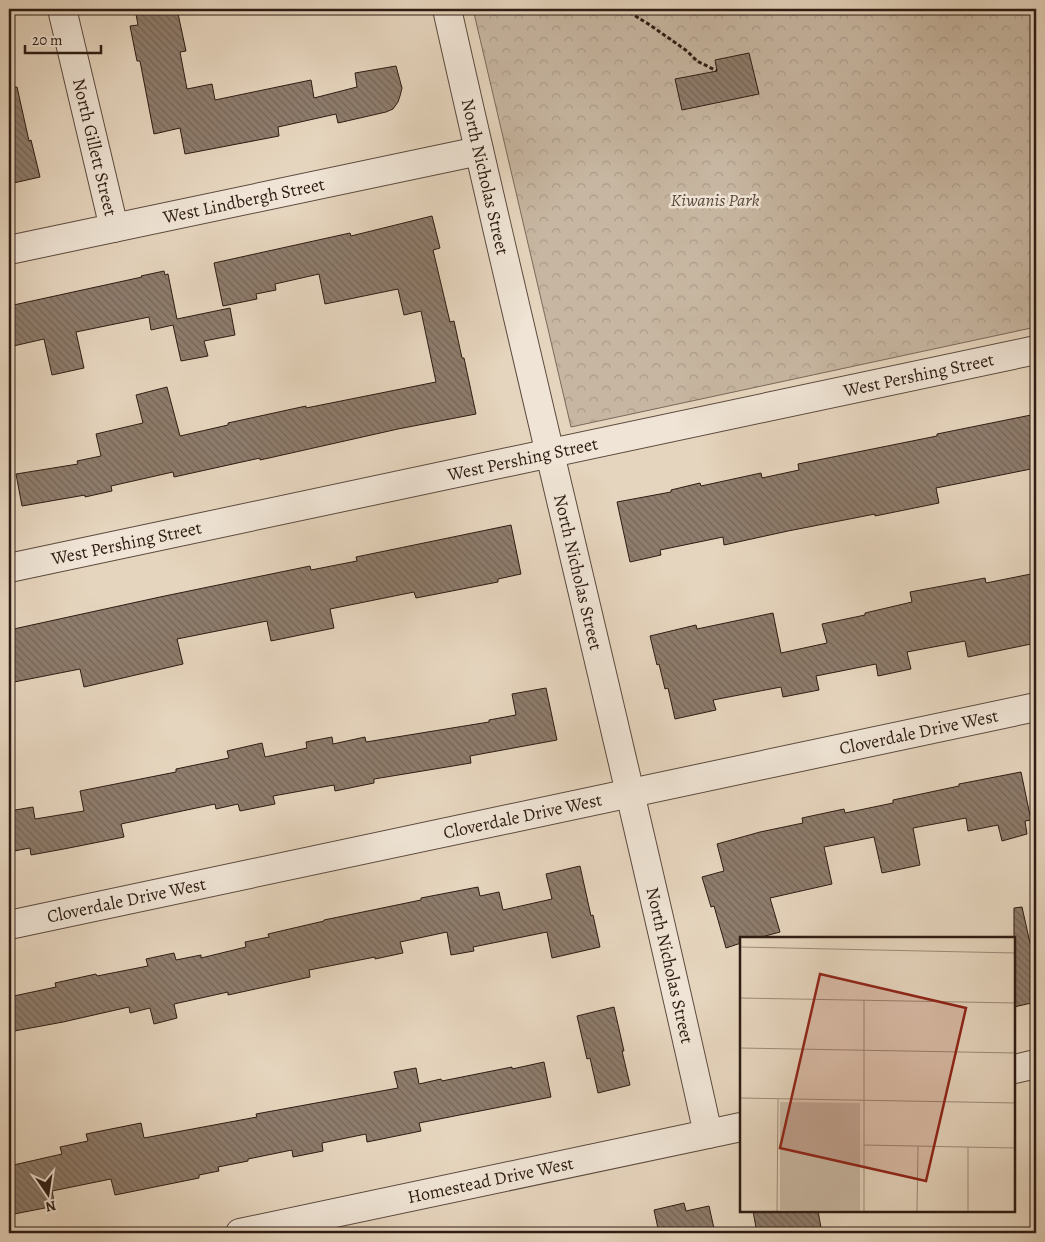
<svg xmlns="http://www.w3.org/2000/svg" width="1045" height="1242" viewBox="0 0 1045 1242" font-family="Alegreya,serif">
  <defs>
    <pattern id="forest-crowns" width="20" height="18" patternUnits="userSpaceOnUse" patternTransform="scale(1.25)"><rect width="20" height="18" fill="#c7b6a1"/><path d="M2 6a3 3 0 1 1 6 0M12 15a3 3 0 1 1 6 0" fill="none" stroke="#ab9c8a"/></pattern>
    <pattern id="building-back-hatch" width="6" height="6" patternUnits="userSpaceOnUse" patternTransform="scale(1.25)"><rect width="6" height="6" fill="#8e7c6c"/><path d="M-1 5l2 2M0 0l6 6M5-1l2 2" fill="none" stroke="#746558"/></pattern>
  </defs>
  <rect width="100%" height="100%" fill="#e6d5be"/>
  <filter id="stains"><feTurbulence type="fractalNoise" baseFrequency=".004" numOctaves="4"/><feColorMatrix values="0 0 0 0 .2 0 0 0 0 .09 0 0 0 0 .02 0 0 0 .5 -.17"/></filter>
  <radialGradient id="worn" r=".72"><stop offset=".6" stop-color="#630" stop-opacity="0"/><stop offset="1" stop-color="#630" stop-opacity=".3"/></radialGradient>
  <!-- forest -->
  <path fill="url(#forest-crowns)" stroke="#7a695a" d="M473,9H1036V327L571,427Z"/>
  <!-- building -->
  <g fill="url(#building-back-hatch)" stroke="#2e1c13">
    <path d="M135,9H177L186,51L180,52L187,89L212,84L215,100L311,80L314,98L357,87L355,73L396,66L402,88L400,96L398,102L393,109L386,112L338,123L336,114L278,127L279,136L185,154L180,128L154,134L140,61H137L130,26L138,25Z"/>
    <path d="M749,53L759,94L682,110L675,79L717,71L715,60Z"/>
    <path d="M17,87L29,141L31,140L40,177L9,184V88Z"/>
    <path d="M432,216L440,248L433,250L450,322L454,321L462,358H464L476,414L398,429L260,460V458L174,477L173,472L111,486L112,491L85,497V495L22,506L16,474L78,464L77,461L101,456L96,434L143,423L136,395L167,387L180,436L228,425V423L306,406V408L436,382L421,311L404,315L398,289L325,304L319,274L275,284L276,290L256,294L257,299L223,306L214,263L350,233L351,236Z"/>
    <path d="M164,271L165,275L168,274L177,319L230,308L235,335L204,341L208,356L181,361L173,325L151,330L149,317L76,332L84,368L52,375L44,339L9,347V306L142,277L141,276Z"/>
    <path d="M1036,414V468L936,488L939,503L875,516V514L788,531L724,545L723,537L660,550L661,555L630,562L617,502L671,492V490L700,483L701,486L761,473L762,478L799,470L798,464L937,436V434Z"/>
    <path d="M511,525L521,574L498,579V582L416,598L414,592L330,609L334,628L271,641L267,621L177,639L183,664L84,687L80,669L9,683V630L160,597L310,566L311,570L357,561L356,557Z"/>
    <path d="M1036,573V643L968,657L965,641L907,652L911,669L878,676L876,664L816,676L819,690L783,697L781,687L713,700L716,710L675,719L668,688L665,689L659,664L657,665L650,636L696,625L697,629L773,613L781,653L827,643L822,624L865,615V613L912,602L910,592L985,578L986,583Z"/>
    <path d="M546,688L557,740L470,756L471,763L374,779V783L335,791L334,785L273,796L275,804L240,811L238,804L216,809L215,804L121,824L124,837L69,848L31,855L30,848L9,852V811L33,807L35,819L84,811L80,791L176,772V769L229,758L227,751L262,743L265,757L307,748L306,742L332,737L333,744L365,737L366,742L489,722V720L516,715L512,694Z"/>
    <path d="M1021,772L1031,820L1025,821L1027,834L1002,841L998,825L968,831L966,818L913,828L920,865L882,873L874,837L824,847L832,884L770,898L780,932L758,938H741V943L726,948L714,906L711,907L702,877L724,871L717,844L760,832L803,823L802,818L844,809L845,813L893,803V800L959,786V784Z"/>
    <path d="M580,866L591,916L593,915L600,947L552,958L547,932L473,947L474,951L451,955L447,932L400,942L403,953L375,959V957L309,970L310,977L228,995V992L174,1004L177,1018L154,1024L150,1008L130,1013L129,1007L63,1022L9,1032V997L56,987L55,983L96,974L97,976L148,966L146,959L174,953L176,960L201,955V958L246,947L245,942L269,937L268,934L324,921V920L421,900V898L478,887L480,896L499,892L503,910L552,899L546,874Z"/>
    <path d="M1022,907L1032,952L1036,951V1002L1014,1007V908Z"/>
    <path d="M614,1007L624,1051H622L630,1085L598,1093L590,1058L587,1059L577,1016Z"/>
    <path d="M544,1062L551,1097L419,1123L421,1131L367,1142L366,1134L322,1143L323,1151L293,1157L292,1150L248,1159V1161L218,1167L219,1171L199,1175V1178L115,1195L111,1179L52,1191L55,1206L9,1215V1166L62,1154L60,1147L88,1141L86,1134L141,1123L144,1138L257,1117L256,1114L398,1088L394,1072L416,1068L419,1084L441,1079L442,1081L512,1067V1069Z"/>
    <path d="M684,1203L686,1211L709,1206L715,1233H659L654,1210Z"/>
    <path d="M753,1211H818L822,1233H757Z"/>
  </g>
  <g fill="none" stroke-linecap="round" stroke-linejoin="round">
    <!-- minor casing -->
    <g stroke="#5c4a3e" stroke-width="30">
      <g id="minor">
        <path id="s1" d="M62,9L114,228"/>
        <path id="s2" d="M447,9C531,385 625,758 708,1134"/>
        <path id="s3" d="M9,250L479,151"/>
        <path id="s4" d="M9,568L1036,350"/>
        <path id="s5" d="M9,925L1036,707"/>
        <path d="M1014,1069L1036,1064"/>
        <path id="s6" d="M240,1233L741,1127"/>
      </g>
    </g>
    <!-- path -->
    <path stroke="#2e1c13" stroke-width="3" stroke-dasharray="4 2.5" stroke-linecap="butt" d="M624,9L650,25L687,51L697,61L717,71"/>
    <!-- minor -->
    <use href="#minor" stroke="#efe4d5" stroke-width="28"/>
  </g>
  <g text-anchor="middle" dominant-baseline="central" stroke-width="5" stroke-linejoin="round" paint-order="stroke">
    <!-- street labels -->
    <g font-size="18" fill="#2e1c13" stroke="#efe4d5">
      <text stroke="none"><textPath href="#s1" startOffset="142">North Gillett Street</textPath></text>
      <text stroke="none"><textPath href="#s2" startOffset="172">North Nicholas Street</textPath></text>
      <text stroke="none"><textPath href="#s3" startOffset="240">West Lindbergh Street</textPath></text>
      <text stroke="none"><textPath href="#s4" startOffset="930">West Pershing Street</textPath></text>
      <text stroke="none"><textPath href="#s4" startOffset="525">West Pershing Street</textPath></text>
      <text stroke="none"><textPath href="#s4" startOffset="120">West Pershing Street</textPath></text>
      <text stroke="none"><textPath href="#s2" startOffset="578">North Nicholas Street</textPath></text>
      <text stroke="none"><textPath href="#s5" startOffset="930">Cloverdale Drive West</textPath></text>
      <text stroke="none"><textPath href="#s5" startOffset="525">Cloverdale Drive West</textPath></text>
      <text stroke="none"><textPath href="#s5" startOffset="120">Cloverdale Drive West</textPath></text>
      <text stroke="none"><textPath href="#s2" startOffset="982">North Nicholas Street</textPath></text>
      <text stroke="none"><textPath href="#s6" startOffset="256">Homestead Drive West</textPath></text>
    </g>
    <!-- park labels -->
    <g font-size="18" font-style="italic" fill="#5c4a3e" stroke="#efe4d5">
      <text x="715" y="200">Kiwanis Park</text>
    </g>
  </g>
  <!-- overview -->
  <g transform="translate(740 937)">
    <rect width="275" height="275" fill="#e6d5be"/>
    <path d="M40,165L120,166V274L40,273Z" fill="#c7b6a1"/>
    <path d="M49,227L75,235L83,246L87,265L52,264Z" fill="#c7b6a1"/>
    <path fill="none" stroke="#9c8b7a" stroke-width="1" d="M0,10L275,16M0,61L275,66M0,111L275,116M0,161L275,166M124,208L275,211M37,275L38,162M124,275V63M177,275L178,209M228,275V210"/>
    <path fill="#8f2418" fill-opacity="0.15" stroke="#8f2418" stroke-width="2.5" d="M80,37L226,71L186,244L40,211Z"/>
    <rect width="275" height="275" fill="none" stroke="#2e1c13" stroke-width="2.5"/>
  </g>
  <!-- margin -->
  <rect width="1045" height="1242" fill="none" stroke="#e6d5be" stroke-width="30"/>
  <rect x="10" y="10" width="1025" height="1222" fill="none" stroke="#2e1c13" stroke-width="2.5"/>
  <rect x="15" y="15" width="1015" height="1212" fill="none" stroke="#2e1c13"/>
  <!-- north arrow -->
  <g transform="translate(48 1194) rotate(167)" stroke="#efe4d5" stroke-width="4" paint-order="stroke">
  <path d="M0-4L9 19L0 12L-9 19Z" fill="#2e1c13"/>
  <text y="-8" font-size="14" font-weight="bold" text-anchor="middle" fill="#2e1c13">N</text>
  </g>
  <!-- scale -->
  <path d="M25 45v8h76v-8" fill="none" stroke="#2e1c13" stroke-width="2.5"/>
  <text x="32" y="45" font-size="15" fill="#2e1c13" stroke="#efe4d5" stroke-width="4" paint-order="stroke">20 m</text>
  <rect width="100%" height="100%" filter="url(#stains)"/>
  <rect width="100%" height="100%" fill="url(#worn)"/>
</svg>
